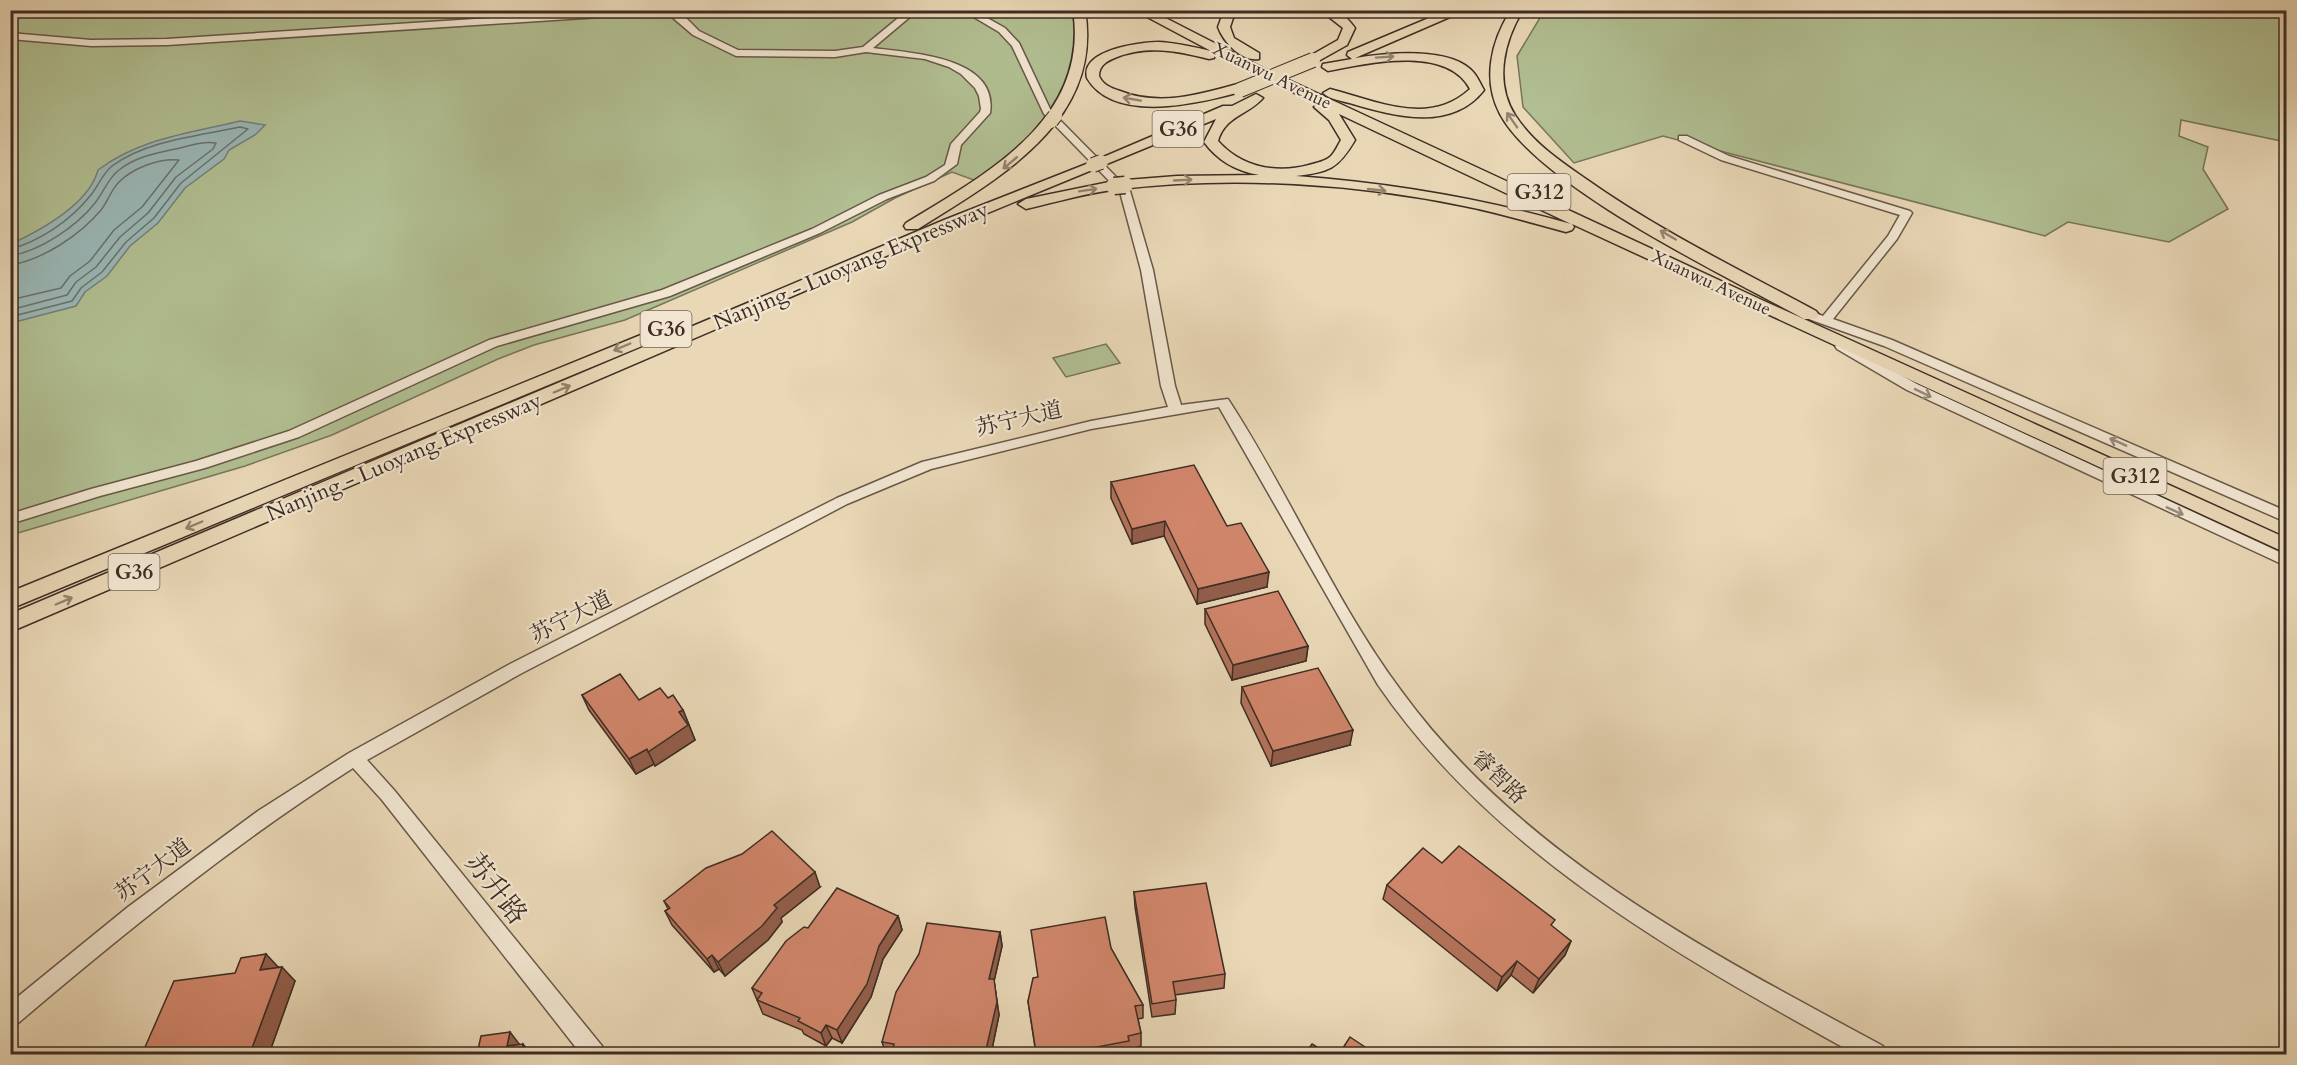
<svg xmlns="http://www.w3.org/2000/svg" width="2297" height="1065" viewBox="0 0 2297 1065" font-family="Cardo,'Noto Serif SC',serif">
  <rect width="100%" height="100%" fill="#e9d7b6"/>
  <filter id="stains"><feTurbulence type="fractalNoise" baseFrequency=".00333" numOctaves="4"/><feColorMatrix values="0 0 0 0 .2 0 0 0 0 .09 0 0 0 0 .02 0 0 0 .5 -.17"/></filter>
  <radialGradient id="worn" r=".72"><stop offset=".6" stop-color="#630" stop-opacity="0"/><stop offset="1" stop-color="#630" stop-opacity=".3"/></radialGradient>
  <!-- green -->
  <g fill="#b1bf92" stroke="#77765b" stroke-width="1.5">
    <path d="M1071,10C1082,43 1064,101 1041,127C1022,147 999,164 979,182L952,172L895,198L852,222L625,320L534,345L498,359L332,435L245,466L11,535L10,11Z"/>
    <path d="M1544,11H2286V142L2181,120L2179,136L2208,147L2203,169L2228,209L2169,242L2068,222L2045,236L1663,136L1574,163L1523,107L1517,56Z"/>
    <path d="M1106,344L1120,363L1066,377L1053,358Z"/>
  </g>
  <!-- water -->
  <path fill="#9ab8b7" stroke="#75807c" stroke-width="1.5" d="M240,121L265,125L255,135L229,150L224,159L185,188L158,223L130,246L107,276L85,292L76,306L11,323V244C41,230 89,204 98,170C140,138 191,133 240,121Z"/>
  <g fill="none" stroke-linecap="round" stroke-linejoin="round">
    <!-- shore -->
    <g stroke="#6c726e" stroke-width="1.5">
      <path d="M10,249C39,242 71,220 90,196C98,187 102,174 112,166C147,140 199,136 240,127L248,129L181,183L154,218L126,242L102,272L81,288L72,301L10,317"/>
      <path d="M10,256C40,251 76,227 95,203C104,192 108,178 119,170C135,157 156,153 175,149C189,146 202,141 216,143L213,149L176,177L148,213L120,237L96,267L76,282L67,295L10,310"/>
      <path d="M10,265C43,260 80,235 101,210C108,201 111,190 119,182C133,168 159,158 179,160L142,207L114,230L90,261L70,276L61,288L10,300"/>
    </g>
    <!-- minor casing -->
    <g stroke="#685848" stroke-width="3">
      <g id="minor">
        <path d="M908,10H918L873,48C909,53 999,56 990,113L961,145L957,164L934,181L887,199L820,233L670,296L497,346L299,437L205,468L100,496L10,524V514L91,489L196,461L289,431L489,340L662,290L812,229L879,195L926,177L945,165L951,144L980,112L981,109L979,96L975,88L961,74L949,67L925,59L866,52L835,57L736,56L693,35L672,17H600L167,45L91,46L10,39V33L91,40L167,39L600,11H673L682,14L699,31L738,50L835,51L863,47Z"/>
        <path d="M962,10H973L1005,28L1019,43L1051,111L1130,191L1153,270L1175,386L1181,405L1228,399C1290,494 1334,601 1402,692C1522,856 1709,952 1883,1046L1885,1054H1855C1679,956 1495,855 1378,685L1219,407L1091,429L931,469L847,504L794,532L522,673L367,760L394,790L602,1046L604,1054H581L382,800L353,768C234,844 125,932 17,1024L10,1027V1003L128,907L258,811L349,753L510,664L837,498L922,462L1091,421L1168,407L1161,386L1141,270L1120,192L1044,114L1012,46L999,32Z"/>
        <path d="M1679,136H1687L1729,156L1910,211L1912,213L1897,239L1833,319L1892,340L2286,511V522L1884,346L1806,318L1804,315L1810,311L1823,316L1888,236L1900,215L1721,160L1679,140Z"/>
        <path d="M1841,342L1917,384L2286,555V566L1907,390L1837,349L1835,346Z"/>
      </g>
    </g>
    <!-- highway casing -->
    <g stroke="#3d2d24" stroke-width="3">
      <g id="highway">
        <path d="M1073,10H1085C1104,122 997,179 918,229H906L904,226L906,223C986,174 1090,120 1073,10Z"/>
        <path d="M1134,10H1150L1265,69L1764,301L2286,538V553L1572,224L1574,227L1572,230L1566,232C1532,223 1499,213 1464,206C1353,183 1232,176 1120,189C1089,192 1057,202 1026,209L1018,204L1026,199L1114,181L1177,176L1259,175C1236,171 1218,161 1204,142L1216,119L956,226L10,632V614L944,220L1094,161L1223,106H1232L1256,94L1263,98C1248,115 1225,116 1218,141C1241,167 1276,174 1309,165C1316,163 1326,161 1331,156C1335,152 1338,145 1341,140L1329,120L1314,107L1317,104L1214,53V58L1209,59C1178,51 1148,45 1117,57C1107,61 1099,65 1099,76C1103,85 1111,88 1120,91C1165,109 1213,90 1256,79L1263,83L1261,86C1217,99 1117,129 1087,78C1080,50 1140,42 1159,42C1177,43 1194,47 1211,51ZM1339,114L1571,224C1481,198 1390,183 1296,176C1329,172 1338,169 1355,140Z"/>
        <path d="M1229,10H1244L1233,18L1230,27L1234,38L1259,53V59C1241,62 1223,41 1218,27L1222,16Z"/>
        <path d="M1320,10C1337,10 1345,14 1355,28L1347,45L1313,64L1308,63V57L1338,40L1343,28Z"/>
        <path d="M1448,10H1466L1355,58C1386,53 1452,46 1474,73C1478,78 1481,85 1484,90C1452,131 1396,117 1353,104C1344,101 1330,100 1323,93L1330,89C1377,101 1429,127 1470,89C1447,45 1368,63 1328,71L1322,67L1323,64L1352,59L1347,55L1348,52Z"/>
        <path d="M1511,10H1523C1504,41 1494,82 1515,115C1532,142 1560,161 1586,179C1658,230 1738,269 1816,311L1819,315L1816,319H1804C1728,277 1539,187 1500,114C1482,80 1491,41 1511,10Z"/>
        <path d="M653,330L662,335L659,339L10,609V592Z"/>
      </g>
    </g>
    <!-- minor -->
    <use href="#minor" fill="#f1e5d0" fill-rule="evenodd"/>
    <!-- highway -->
    <use href="#highway" fill="#e9d7b6" fill-rule="evenodd"/>
    <!-- highway-bridge-far1 casing -->
    <g stroke="#3d2d24" stroke-width="16" stroke-linecap="butt">
      <g id="highway-bridge-far1">
        <path d="M1240,90L1313,60"/>
        <path d="M1051,121L1055,116"/>
        <path d="M1093,165L1101,162"/>
      </g>
    </g>
    <!-- highway-bridge casing -->
    <g stroke="#3d2d24" stroke-width="19" stroke-linecap="butt">
      <path id="highway-bridge" d="M1114,186L1125,185"/>
    </g>
    <!-- highway-bridge-far1 -->
    <use href="#highway-bridge-far1" stroke="#e9d7b6" stroke-width="14"/>
    <!-- highway-bridge -->
    <use href="#highway-bridge" stroke="#e9d7b6" stroke-width="16"/>
  </g>
  <!-- wall -->
  <g fill="#b4735c" stroke="#3d2d24" stroke-width="1.5">
    <path d="M1111,482L1227,526L1267,587L1197,604L1164,536L1132,544L1111,498Z"/>
    <path d="M1205,609L1308,646L1306,661L1232,680L1205,624Z"/>
    <path d="M1242,687L1350,745L1271,766L1241,703Z"/>
    <path d="M582,695L639,700L668,698L683,710L695,740L655,766L654,764L636,774L589,710Z"/>
    <path d="M1442,863L1552,927L1571,941L1565,955L1533,993L1511,975L1497,991L1383,899L1387,885Z"/>
    <path d="M820,887L781,918L782,922L768,940L725,976L719,969L714,972L672,925L665,911L668,909L664,901Z"/>
    <path d="M1134,892L1225,974L1224,988L1175,995L1176,1000L1175,1014L1152,1017L1135,907Z"/>
    <path d="M898,916L902,930L883,959L871,997L842,1043L832,1038L826,1046L804,1034L802,1030L763,1014L752,988Z"/>
    <path d="M1000,932L1002,946L994,981L999,1015L991,1054H886L882,1042Z"/>
    <path d="M1111,948L1143,1005V1018L1138,1019L1141,1033V1046L1130,1049V1054H1036L1028,1001L1038,977Z"/>
    <path d="M279,967L295,981L269,1054H142Z"/>
  </g>
  <!-- shaded-wall -->
  <g fill="#925e4b" stroke="#3d2d24" stroke-width="1.5">
    <path d="M1165,521L1164,536L1132,544V529Z"/>
    <path d="M1269,572L1267,587L1197,604L1198,589Z"/>
    <path d="M1308,646L1306,661L1232,680L1233,665Z"/>
    <path d="M683,710L695,740L655,766L648,752L679,712Z"/>
    <path d="M1353,730L1350,745L1271,766L1273,751Z"/>
    <path d="M647,749L654,764L636,774L629,759Z"/>
    <path d="M815,872L820,887L781,918L782,922L768,940L725,976L718,962L774,905Z"/>
    <path d="M898,916L902,930L883,959L871,997L842,1043L837,1030L879,946Z"/>
    <path d="M1000,932L1002,946L994,981L999,1015L991,1054H985L989,979Z"/>
    <path d="M1571,941L1565,955L1533,993L1539,979Z"/>
    <path d="M266,954L279,968L260,970Z"/>
    <path d="M712,955L719,969L714,972L707,959Z"/>
    <path d="M1517,961L1511,975L1497,991L1502,977Z"/>
    <path d="M282,967L295,981L269,1054H260L252,1048Z"/>
    <path d="M826,1025L832,1038L826,1046L821,1033Z"/>
    <path d="M510,1032L520,1045L507,1046Z"/>
    <path d="M523,1044L531,1054L522,1051Z"/>
  </g>
  <!-- building -->
  <g fill="#d1866b" stroke="#3d2d24" stroke-width="1.5">
    <path d="M1194,465L1227,526L1241,523L1269,572L1198,589L1165,521L1132,529L1111,482Z"/>
    <path d="M1278,591L1308,646L1233,665L1205,609Z"/>
    <path d="M1318,668L1353,730L1273,751L1242,687Z"/>
    <path d="M620,674L639,700L660,688L668,698L673,695L683,710L679,712L688,725L648,752L647,749L629,759L582,695Z"/>
    <path d="M772,831L815,872L774,905L777,908L762,926L718,962L712,955L707,959L665,911L670,908L664,901L706,868L742,854Z"/>
    <path d="M1459,846L1555,920L1551,925L1571,941L1539,979L1517,961L1502,977L1387,885L1423,848L1442,863Z"/>
    <path d="M1206,883L1225,974L1173,982L1176,1000L1152,1004L1134,892Z"/>
    <path d="M837,888L898,916L879,946L867,984L837,1030L826,1025L821,1033L798,1021L800,1018L757,1000L762,993L752,988L786,941L804,927L808,928Z"/>
    <path d="M1105,917L1111,948L1143,1005L1135,1006L1141,1033L1128,1036L1129,1041L1060,1054H1050L1049,1050L1036,1052L1028,1001L1033,978L1038,977L1031,930Z"/>
    <path d="M927,923L1000,932L989,979H994L997,1002L985,1054H937L921,1053V1054H892L894,1044L882,1042L896,992L919,954Z"/>
    <path d="M266,954L260,970L282,967L252,1048L202,1054H142L174,981L235,973L241,958Z"/>
    <path d="M510,1032L507,1046L523,1044L522,1051L532,1050V1054H477L481,1036Z"/>
    <path d="M1350,1037L1371,1051L1370,1053L1371,1054H1339Z"/>
    <path d="M1312,1044L1328,1054H1305Z"/>
  </g>
  <!-- one-way arrows -->
  <defs><path id="oneway-shaft" d="M-6 0H5M1.5-3L5.5 0L1.5 3" fill="none" stroke-width="1.6" stroke-linecap="round" stroke-linejoin="round" transform="scale(1.5)"/></defs>
  <g stroke="#93826d">
    <use href="#oneway-shaft" transform="translate(1385 57) rotate(-4)"/>
    <use href="#oneway-shaft" transform="translate(1132 99) rotate(-170)"/>
    <use href="#oneway-shaft" transform="translate(1512 120) rotate(-125)"/>
    <use href="#oneway-shaft" transform="translate(1010 163) rotate(140)"/>
    <use href="#oneway-shaft" transform="translate(1183 180) rotate(-3)"/>
    <use href="#oneway-shaft" transform="translate(1088 190) rotate(-9)"/>
    <use href="#oneway-shaft" transform="translate(1377 190) rotate(6)"/>
    <use href="#oneway-shaft" transform="translate(1668 235) rotate(-150)"/>
    <use href="#oneway-shaft" transform="translate(622 347) rotate(157)"/>
    <use href="#oneway-shaft" transform="translate(562 389) rotate(-23)"/>
    <use href="#oneway-shaft" transform="translate(194 525) rotate(157)"/>
    <use href="#oneway-shaft" transform="translate(64 601) rotate(-23)"/>
  </g>
  <g stroke="#97897a">
    <use href="#oneway-shaft" transform="translate(1923 393) rotate(26)"/>
    <use href="#oneway-shaft" transform="translate(2118 442) rotate(-156)"/>
    <use href="#oneway-shaft" transform="translate(2175 511) rotate(24)"/>
  </g>
  <g text-anchor="middle" dominant-baseline="central" stroke-width="4.5" stroke-linejoin="round" paint-order="stroke">
    <!-- far-street labels -->
    <g font-size="18" fill="#3d2d24" stroke="#f1e5d0">
      <text transform="translate(1272 76) rotate(26)">Xuanwu Avenue</text>
      <text transform="translate(1711 283) rotate(25)">Xuanwu Avenue</text>
    </g>
    <!-- shield labels -->
    <g fill="#f1e5d0" stroke="#736458" stroke-width="1.5">
      <rect x="1152.5" y="111" width="51" height="36" rx="4.5"/>
      <rect x="1507.5" y="174" width="63" height="36" rx="4.5"/>
      <rect x="640.5" y="311" width="51" height="36" rx="4.5"/>
      <rect x="2103.5" y="458" width="63" height="36" rx="4.5"/>
      <rect x="108.5" y="554" width="51" height="36" rx="4.5"/>
    </g>
    <g font-size="21" font-weight="bold" fill="#3d2d24">
      <text x="1178" y="129">G36</text>
      <text x="1539" y="192">G312</text>
      <text x="666" y="329">G36</text>
      <text x="2135" y="476">G312</text>
      <text x="134" y="572">G36</text>
    </g>
    <!-- street labels -->
    <g font-size="22" fill="#3d2d24" stroke="#f1e5d0">
      <text transform="translate(851 266) rotate(-23)">Nanjing - Luoyang Expressway</text>
      <text transform="translate(1019 419) rotate(-13)">苏宁大道</text>
      <text transform="translate(404 457) rotate(-23)">Nanjing - Luoyang Expressway</text>
      <text transform="translate(571 617) rotate(-27)">苏宁大道</text>
      <text transform="translate(1499 777) rotate(44)">睿智路</text>
      <text transform="translate(153 870) rotate(-37)">苏宁大道</text>
    </g>
    <!-- near-street labels -->
    <g font-size="27" fill="#3d2d24" stroke="#f1e5d0">
      <text transform="translate(496 889) rotate(52)">苏升路</text>
    </g>
  </g>
  <!-- margin -->
  <rect width="2297" height="1065" fill="none" stroke="#e9d7b6" stroke-width="36"/>
  <rect x="12" y="12" width="2273" height="1041" fill="none" stroke="#3d2d24" stroke-width="3"/>
  <rect x="18" y="18" width="2261" height="1029" fill="none" stroke="#3d2d24" stroke-width="1.5"/>
  <rect width="100%" height="100%" filter="url(#stains)"/>
  <rect width="100%" height="100%" fill="url(#worn)"/>
</svg>
